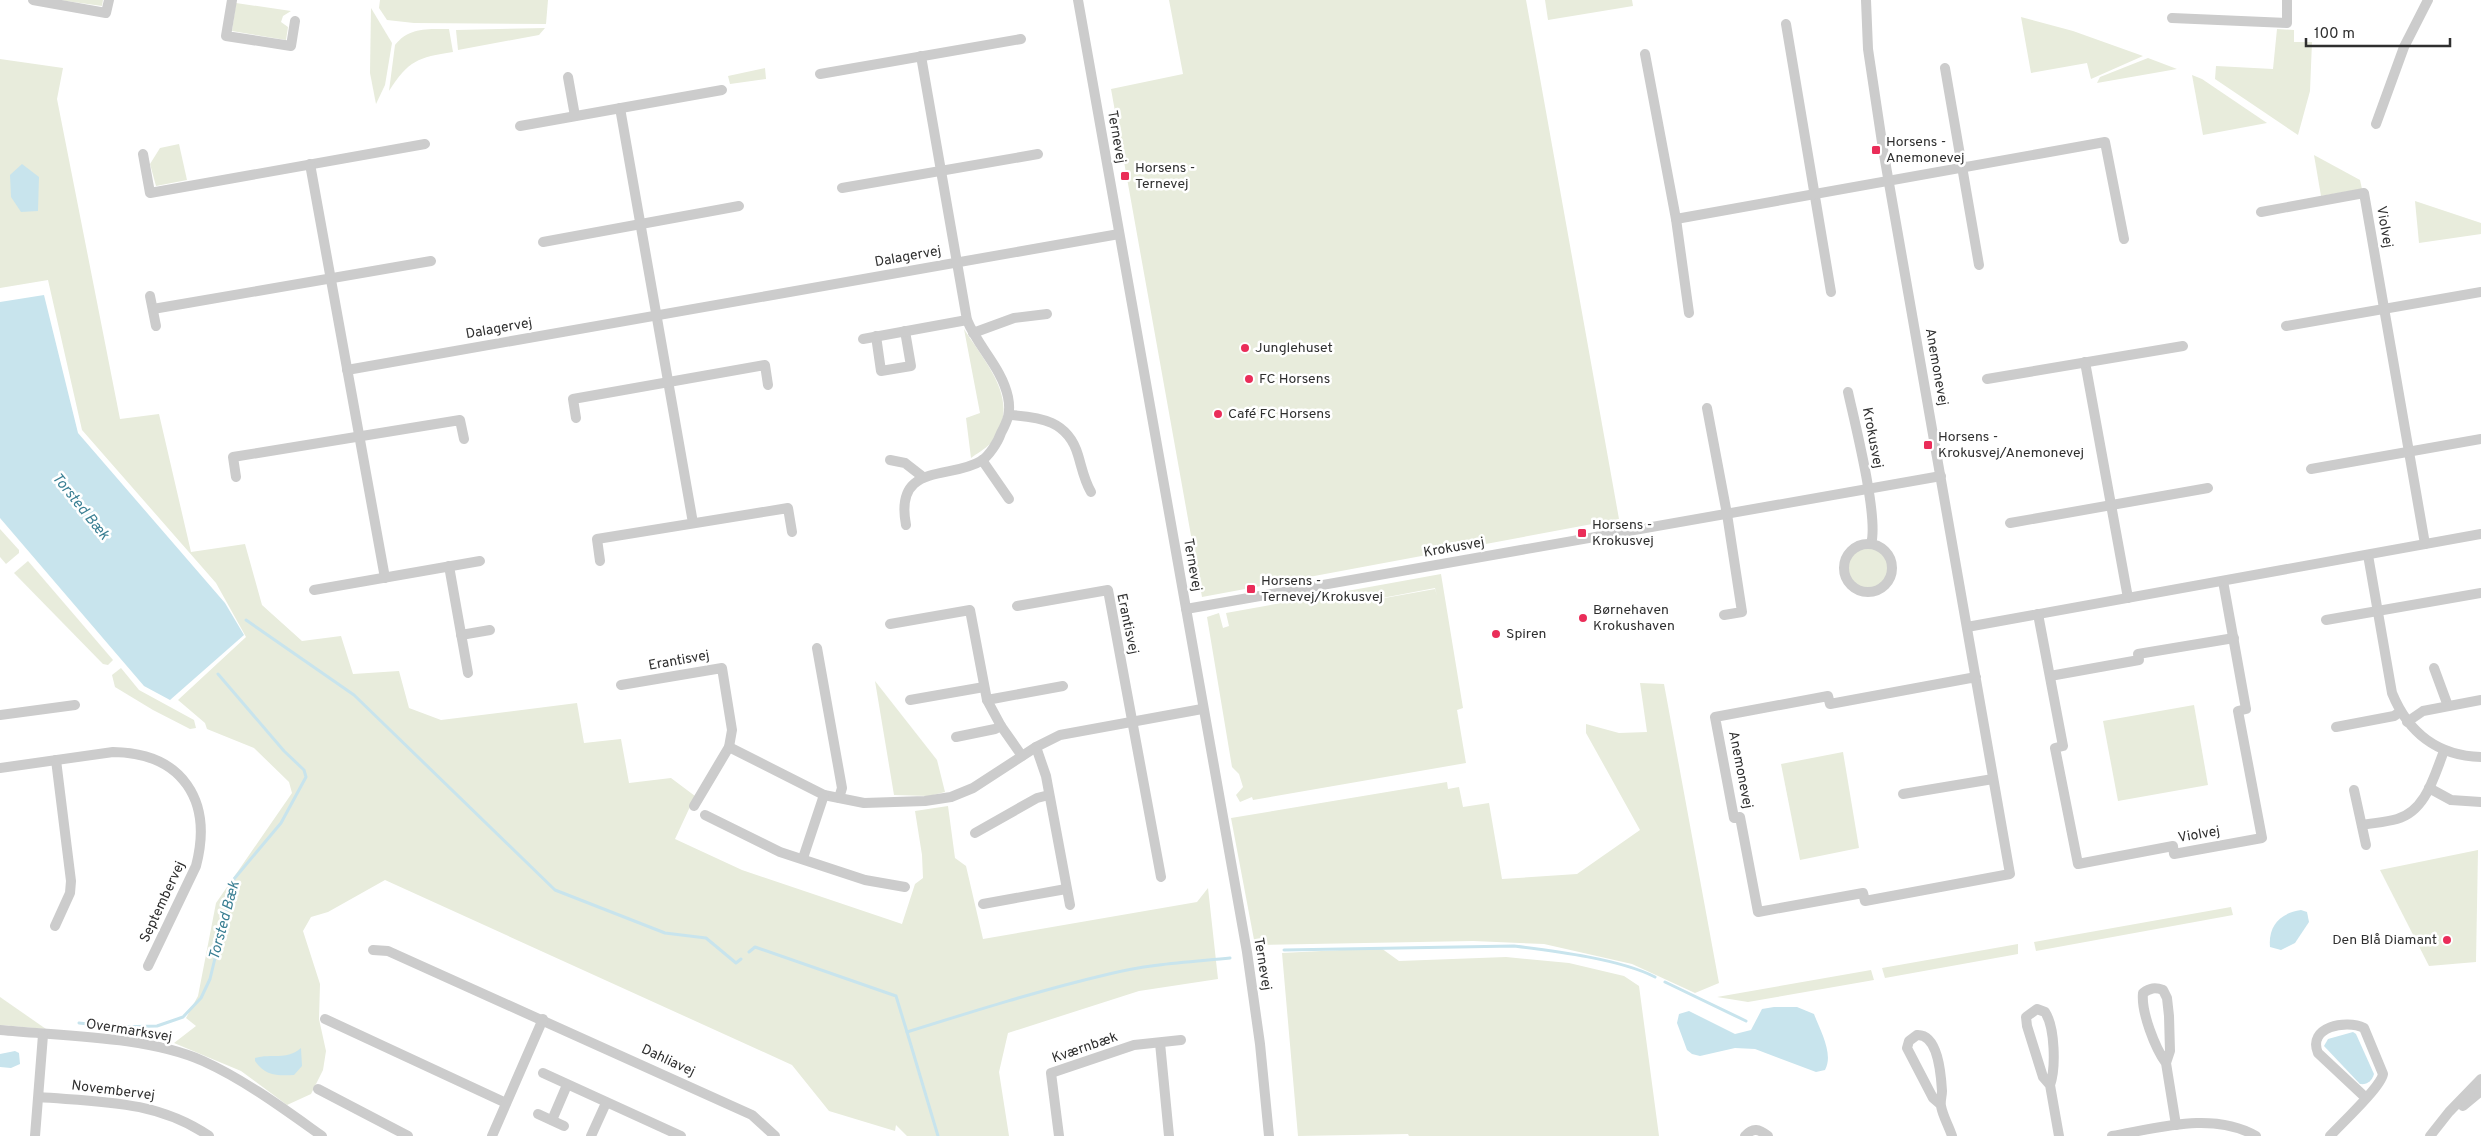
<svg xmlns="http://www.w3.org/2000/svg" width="2481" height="1136" viewBox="0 0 2481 1136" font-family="Overpass,sans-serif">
  <rect width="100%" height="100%" fill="#fff"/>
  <!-- green -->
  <g fill="#e8ecdc" fill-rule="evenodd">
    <path d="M59,0H103L102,6Z"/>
    <path d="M380,0H548L546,24L414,23L387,20L379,8Z"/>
    <path d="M1169,0H1526L1619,519L1202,597L1111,89L1183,74Z"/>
    <path d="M1545,0H1632L1633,6L1548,20Z"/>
    <path d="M236,3L291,11L283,16L281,22L288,27L286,40L232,31Z"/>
    <path d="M371,8L392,43L385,85L376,104L370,73Z"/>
    <path d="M2021,17L2073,31L2143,56L2091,79L2087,63L2031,73Z"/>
    <path d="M545,28L539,35L458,50L456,30Z"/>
    <path d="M449,29L453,52C418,57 408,61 389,91L395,45C409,27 428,29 449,29Z"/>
    <path d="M2277,29L2294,30V42H2312L2310,91L2298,135L2215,79L2216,66L2273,69Z"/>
    <path d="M2148,58L2177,69L2097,83L2100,77Z"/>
    <path d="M0,59L63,68L57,99L120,419L159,414L191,552L245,544L262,605L302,641L341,636L353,674L399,671L409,708L441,720L577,703L584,743L621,739L629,783L671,778L695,796L675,839L742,870L902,924L915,884L923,878L922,855L915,811L948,806L955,858L966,866L983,939L1197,902L1208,888L1218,979L1139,991L1008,1033L999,1072L1009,1136H907L896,1125L895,1131L829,1111L792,1065L385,880L328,912L311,917L303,931L320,984L319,1019L326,1051L323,1070L311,1094L287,1105L241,1071L174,1043L196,1026L186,1018L198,996L216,903L292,793L289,782L254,748L207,729L205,723L178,700L246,637L216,583L82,430L48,280L0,288Z"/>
    <path d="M765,68L766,79L730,84L728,76Z"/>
    <path d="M2192,75L2202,79L2267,123L2203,135Z"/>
    <path d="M179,144L187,180L156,186L150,164L160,148Z"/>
    <path d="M2314,155L2360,180L2362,189L2321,196Z"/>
    <path d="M2415,201L2481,223V234L2419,243Z"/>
    <path d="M964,329C986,364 1024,403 990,444C985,449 976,454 971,458L966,418L980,413Z"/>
    <path d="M0,529L19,550V553L6,564L0,557Z"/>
    <circle cx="1868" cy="568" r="20"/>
    <path d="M28,561L113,660L108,665L103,664L14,573Z"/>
    <path d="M1441,574L1463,708L1457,710L1466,763L1253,800L1252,797L1240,802L1236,795L1243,787L1239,774L1232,767L1207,617L1219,613L1223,628L1229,626L1226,613ZM1435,588L1437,596L1435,589L1340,606Z"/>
    <path d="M121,668L139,690L194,720L196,728L190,729L153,710L115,687L112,675Z"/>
    <path d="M875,681L937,760L945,792L929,796L894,795Z"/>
    <path d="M1640,683L1664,684L1719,983L1695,993L1632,964L1544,944L1473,941L1255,945L1231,818L1447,782L1448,789L1459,787L1463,807L1489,803L1502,879L1577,874L1640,830L1586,733V724L1619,733L1647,732Z"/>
    <path d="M2194,705L2208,785L2118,801L2103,721Z"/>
    <path d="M1843,752L1859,848L1800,860L1781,764Z"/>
    <path d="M2478,850L2476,962L2429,966L2380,870Z"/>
    <path d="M2231,907L2233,915L2036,951L2034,942Z"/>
    <path d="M2018,944V954L1885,978L1882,968Z"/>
    <path d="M1381,948L1399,961L1506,957L1569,963L1624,976L1639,986L1659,1136H1409L1408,1134L1298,1136L1282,953Z"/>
    <path d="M1871,970L1874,980L1748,1002L1717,997Z"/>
    <path d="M0,997L46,1029L0,1025Z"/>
  </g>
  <!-- water -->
  <g fill="#c8e4ed">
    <path d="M22,164L39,177L38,211L21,212L11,197L10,175Z"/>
    <path d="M44,295L78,433L225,603L244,635L170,700L144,686L0,518V302Z"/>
    <path d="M2301,910L2307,912L2309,922L2295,943L2281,950L2270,947C2268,926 2280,913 2301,910Z"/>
    <path d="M1774,1007H1797L1814,1014C1820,1030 1834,1054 1825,1070L1816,1072L1755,1049L1735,1048L1700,1056L1692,1054L1687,1050L1677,1023L1679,1014L1689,1011L1735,1034L1751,1030L1762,1009Z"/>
    <path d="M2353,1032L2356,1034L2374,1074C2372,1081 2367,1085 2360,1084L2324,1046L2328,1039Z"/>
    <path d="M301,1048L302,1066L294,1075C278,1076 265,1076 255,1061V1058C272,1053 286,1061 301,1048Z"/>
    <path d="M15,1051L19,1053L20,1064L11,1068L0,1067V1054Z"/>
  </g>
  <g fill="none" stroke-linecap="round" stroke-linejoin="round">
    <!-- stream -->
    <g stroke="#c8e4ed" stroke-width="3">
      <path d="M246,620L354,695L555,890L665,933L706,938L736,963L741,959"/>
      <path d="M1284,950L1514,946C1554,951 1620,959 1655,977"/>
      <path d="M749,952L755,947L896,996L907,1032C974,1011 1041,990 1109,974C1148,964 1189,962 1230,958"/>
      <path d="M1665,982L1746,1021"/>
      <path d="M79,1023L116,1027L157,1026L183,1017L201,998L210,979L234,879L281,823L306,777L304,770L284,751L218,674"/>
      <path d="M907,1032L938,1136"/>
    </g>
    <!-- street -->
    <g stroke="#ccc" stroke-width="10">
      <path d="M33,0L106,13L109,0"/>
      <path d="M232,0L226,36L291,46L295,21"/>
      <path d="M1078,0L1247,952L1260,1044L1269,1136"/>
      <path d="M1866,0L1868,49L1883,149L2010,874L1865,901L1863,893L1758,912L1740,817L1734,818L1715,717L1828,696L1830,704L1976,677"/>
      <path d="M2172,18L2287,23V0"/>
      <path d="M1786,24L1831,292"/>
      <path d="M1645,54L1676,219L1689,313"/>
      <path d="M1945,68L1979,265"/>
      <path d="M820,74L1021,39"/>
      <path d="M568,77L575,116"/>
      <path d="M620,108L693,523"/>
      <path d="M2376,124L2404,47L2428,0"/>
      <path d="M520,126L722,90"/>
      <path d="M143,154L150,193L425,144"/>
      <path d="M310,164L385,578"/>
      <path d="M842,188L1038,154"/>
      <path d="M2261,212L2364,193L2425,544"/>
      <path d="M1676,219L2105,142L2124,239"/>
      <path d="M543,242L739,206"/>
      <path d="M150,296L156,326"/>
      <path d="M153,309L431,261"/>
      <path d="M2286,326L2481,292"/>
      <path d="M973,333L1014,318L1047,314"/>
      <path d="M876,336L881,371L911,366L905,331"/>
      <path d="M863,339L967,320"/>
      <path d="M2085,362L2128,598"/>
      <path d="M347,370L1119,234"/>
      <path d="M1987,379L2183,346"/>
      <path d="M1848,392C1855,424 1879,518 1871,544"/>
      <path d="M1707,408L1727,514L1742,612L1724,615"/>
      <path d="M1010,415C1041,417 1068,421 1078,455C1082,468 1084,480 1091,492"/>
      <path d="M576,418L573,399L765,365L768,385"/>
      <path d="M890,460L905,463L923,477"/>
      <path d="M982,460L1009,499"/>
      <path d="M2311,469L2481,439"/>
      <path d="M236,477L233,457L460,420L464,439"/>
      <path d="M2010,523L2208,488"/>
      <path d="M906,525C894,462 950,480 981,461C989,456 998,442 1001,433C1008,420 1011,412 1008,397C1002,368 978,347 967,320L921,56"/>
      <circle cx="1868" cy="568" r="24"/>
      <path d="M2368,555L2392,693C2408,732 2437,756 2481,757"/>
      <path d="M600,561L597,539L788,508L792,532"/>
      <path d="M449,566L468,673"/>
      <path d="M314,590L480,561"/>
      <path d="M1017,606L1108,590L1161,877"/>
      <path d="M1186,609L1941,476"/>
      <path d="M2038,614L2063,746L2055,748L2078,864L2173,846L2174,854L2262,838L2238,711L2246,709L2223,581"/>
      <path d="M2326,620L2481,593"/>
      <path d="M890,624L970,610L987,700L1001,726L1022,756"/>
      <path d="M1967,627L2481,534"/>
      <path d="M461,635L490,630"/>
      <path d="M817,648L842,788L839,798"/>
      <path d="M2434,668L2448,706"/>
      <path d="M2050,676L2139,660L2138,654L2234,638"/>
      <path d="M621,685L722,668L732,730L729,747L694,806"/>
      <path d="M910,700L984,687"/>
      <path d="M987,700L1063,686"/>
      <path d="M0,715L75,705"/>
      <path d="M2407,722L2423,711L2481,700"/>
      <path d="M2336,727L2394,716L2400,712"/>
      <path d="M956,737L995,729L1001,726"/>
      <path d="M729,747L824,795L864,803L925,801L951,797L973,788L1036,747L1060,735L1202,709"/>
      <path d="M1036,747L1046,776L1070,905"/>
      <path d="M0,768L113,752C183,753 213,801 196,866L148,966"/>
      <path d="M2429,788L2451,800L2481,802"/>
      <path d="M2354,790L2366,845"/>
      <path d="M1903,794L1993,779"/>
      <path d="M705,815L780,852L865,880L905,887"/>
      <path d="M2362,825C2373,823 2386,822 2397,819C2426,811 2434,776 2444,751"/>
      <path d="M975,833L1037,798L1049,795"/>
      <path d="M803,858L824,795"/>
      <path d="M983,904L1066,889"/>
      <path d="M55,926L70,893L71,881L56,760"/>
      <path d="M373,950L388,951L752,1115L775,1136"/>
      <path d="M325,1019L506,1103"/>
      <path d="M0,1030C62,1036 147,1036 203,1061C245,1080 284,1109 322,1136"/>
      <path d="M1160,1043L1169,1136"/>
      <path d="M2166,1063C2155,1048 2141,1012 2143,993C2150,988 2155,987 2163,990L2167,998L2169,1016L2170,1051L2166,1063L2176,1125"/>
      <path d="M543,1073L681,1136"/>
      <path d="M2050,1085C2056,1068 2055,1027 2045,1012L2037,1009L2026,1017L2027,1026L2043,1077L2050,1085L2059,1136"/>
      <path d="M318,1089L408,1136"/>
      <path d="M39,1097C100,1102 156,1100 209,1136"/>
      <path d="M1940,1104L1933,1098L1907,1048L1909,1041L1917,1035C1938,1034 1941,1074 1942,1091C1942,1096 1940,1101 1941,1106C1943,1117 1949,1126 1952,1136"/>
      <path d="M2463,1106L2481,1091"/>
      <path d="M538,1114L564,1126"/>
      <path d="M552,1120L567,1085"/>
      <path d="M35,1136L43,1035"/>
      <path d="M492,1136L543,1019"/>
      <path d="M591,1136L606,1103"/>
      <path d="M1059,1136L1051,1073L1134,1045L1181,1040"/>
      <path d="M1745,1136C1753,1127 1759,1129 1768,1136"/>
      <path d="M2112,1136C2158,1128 2213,1111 2256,1136"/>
      <path d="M2330,1136C2341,1124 2381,1087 2383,1074L2364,1028C2346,1019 2307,1027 2318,1053L2366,1098"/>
      <path d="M2430,1136L2449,1112L2481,1079"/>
    </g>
  </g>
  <!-- markers -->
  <g fill="#ea2d59" stroke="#fff" stroke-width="2">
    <rect x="1871" y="145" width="10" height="10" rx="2.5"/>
    <rect x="1120" y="171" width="10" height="10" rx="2.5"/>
    <circle cx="1245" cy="348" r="5"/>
    <circle cx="1249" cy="379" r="5"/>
    <circle cx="1218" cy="414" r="5"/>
    <rect x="1923" y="440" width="10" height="10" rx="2.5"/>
    <rect x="1577" y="528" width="10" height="10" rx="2.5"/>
    <rect x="1246" y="584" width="10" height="10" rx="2.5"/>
    <circle cx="1583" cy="618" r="5"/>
    <circle cx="1496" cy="634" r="5"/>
    <circle cx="2447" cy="940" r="5"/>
  </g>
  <g text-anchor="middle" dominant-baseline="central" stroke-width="5" stroke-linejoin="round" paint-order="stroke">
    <!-- street labels -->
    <g font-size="14" fill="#2f2f2f" stroke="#fff">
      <text transform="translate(1116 137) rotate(80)">Ternevej</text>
      <text transform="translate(2384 227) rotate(80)">Violvej</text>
      <text transform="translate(908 257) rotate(-10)">Dalagervej</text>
      <text transform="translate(499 329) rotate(-10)">Dalagervej</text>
      <text transform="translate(1936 367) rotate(80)">Anemonevej</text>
      <text transform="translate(1872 438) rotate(79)">Krokusvej</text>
      <text transform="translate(1454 548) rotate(-10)">Krokusvej</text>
      <text transform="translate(1192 565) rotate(80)">Ternevej</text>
      <text transform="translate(1127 624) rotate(78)">Erantisvej</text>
      <text transform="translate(679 661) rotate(-10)">Erantisvej</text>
      <text transform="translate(1740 770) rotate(79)">Anemonevej</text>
      <text transform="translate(2199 835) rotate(-10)">Violvej</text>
      <text transform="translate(163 902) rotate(-65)">Septembervej</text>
      <text transform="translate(1262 964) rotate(81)">Ternevej</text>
      <text transform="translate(129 1031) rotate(9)">Overmarksvej</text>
      <text transform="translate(1085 1048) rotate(-19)">Kværnbæk</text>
      <text transform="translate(668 1061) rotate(25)">Dahliavej</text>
      <text transform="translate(113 1091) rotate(7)">Novembervej</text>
    </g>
    <!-- poi labels -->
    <g font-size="14" fill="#2f2f2f" stroke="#fff" text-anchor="start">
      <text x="1886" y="142">Horsens -<tspan x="1886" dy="16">Anemonevej</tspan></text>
      <text x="1135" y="168">Horsens -<tspan x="1135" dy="16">Ternevej</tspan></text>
      <text x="1255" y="348">Junglehuset</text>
      <text x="1259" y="379">FC Horsens</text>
      <text x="1228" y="414">Café FC Horsens</text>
      <text x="1938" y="437">Horsens -<tspan x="1938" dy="16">Krokusvej/Anemonevej</tspan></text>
      <text x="1592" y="525">Horsens -<tspan x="1592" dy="16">Krokusvej</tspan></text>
      <text x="1261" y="581">Horsens -<tspan x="1261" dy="16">Ternevej/Krokusvej</tspan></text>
      <text x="1593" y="610">Børnehaven<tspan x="1593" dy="16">Krokushaven</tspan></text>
      <text x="1506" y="634">Spiren</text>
      <text x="2437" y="940" text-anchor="end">Den Blå Diamant</text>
    </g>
    <!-- water labels -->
    <g font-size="15" font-style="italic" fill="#3a7f93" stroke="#fff">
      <text transform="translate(80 507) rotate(51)">Torsted Bæk</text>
      <text transform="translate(225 921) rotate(-75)">Torsted Bæk</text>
    </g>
  </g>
  <!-- scale -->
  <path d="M2306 38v8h144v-8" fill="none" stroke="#2f2f2f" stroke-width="2.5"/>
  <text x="2314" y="38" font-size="15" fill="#2f2f2f" stroke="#ffffff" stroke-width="4" paint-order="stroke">100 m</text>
</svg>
